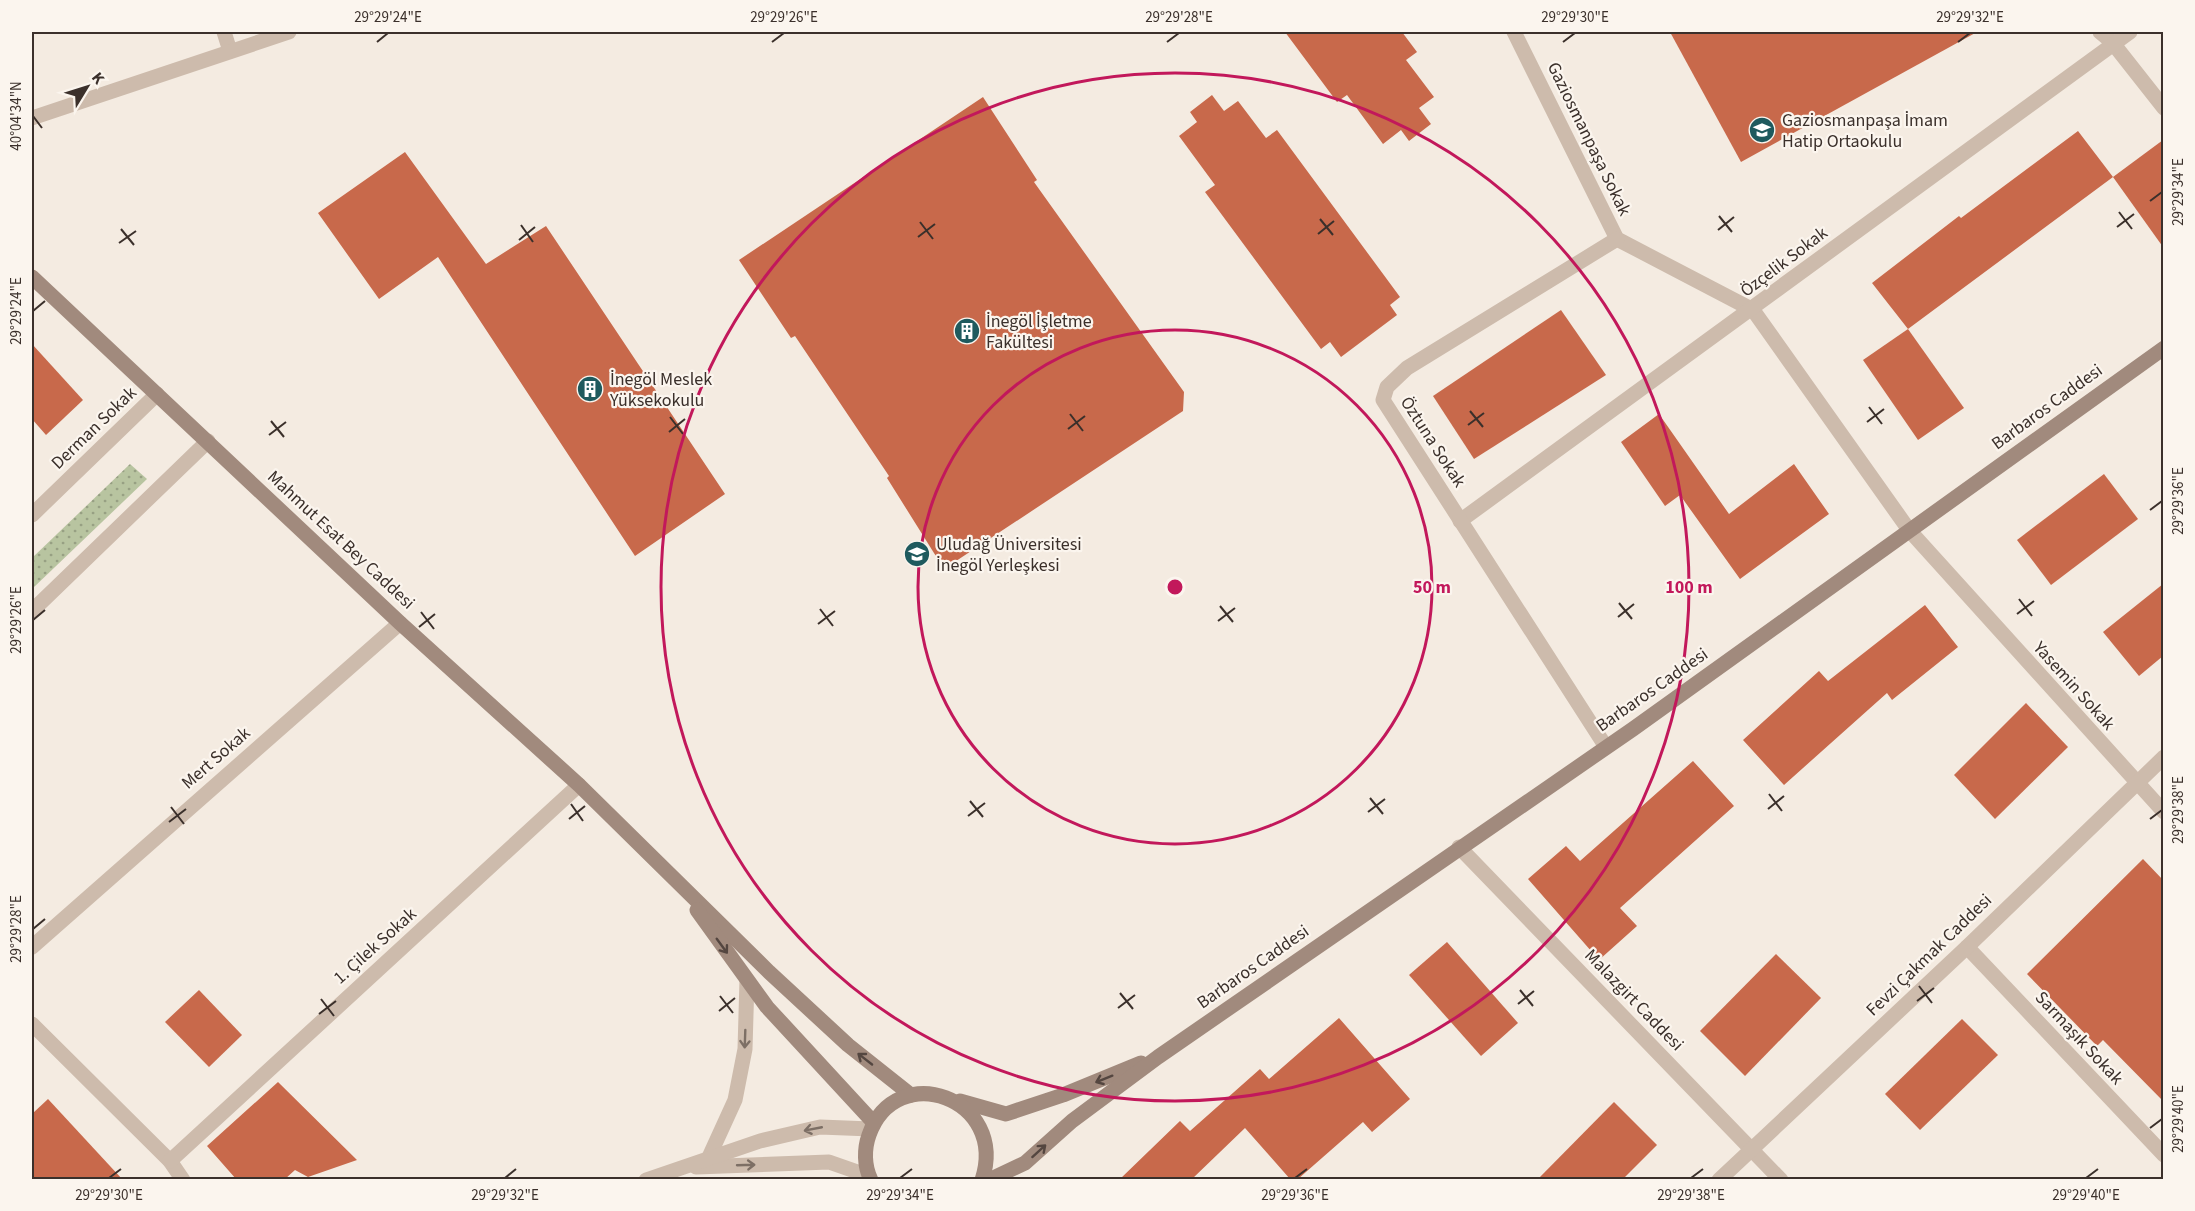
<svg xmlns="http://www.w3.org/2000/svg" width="2195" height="1211" viewBox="0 0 2195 1211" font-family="'Source Sans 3',sans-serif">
  <defs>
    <pattern id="grass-dots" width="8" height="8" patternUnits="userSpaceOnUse" patternTransform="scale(1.5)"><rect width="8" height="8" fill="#b8c4a0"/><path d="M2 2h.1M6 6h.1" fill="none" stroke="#97a083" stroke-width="1.8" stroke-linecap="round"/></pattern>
  </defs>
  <rect width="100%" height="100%" fill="#f4ebe1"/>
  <!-- grass -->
  <path fill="url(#grass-dots)" d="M130,464L147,479L32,589V558Z"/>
  <!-- building -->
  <g fill="#c8694b">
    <path d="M1285,32H1402L1417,52L1406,60L1434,97L1419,108L1431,124L1409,141L1401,130L1383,144L1347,95L1337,102Z"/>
    <path d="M1670,32H1977L1741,162Z"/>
    <path d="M1212,95L1224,111L1238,101L1266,138L1277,130L1400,297L1390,305L1397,315L1341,357L1330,342L1321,349L1205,192L1215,185L1179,136L1197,122L1190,112Z"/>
    <path d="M983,97L1037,180L1034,182L1184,392L1183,411L944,569L887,478L889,476L795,336L791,338L739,260Z"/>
    <path d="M2078,131L2113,177L1908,329L1872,283L1959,216L1961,218Z"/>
    <path d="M2163,140V247L2113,177Z"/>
    <path d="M405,152L486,264L546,226L725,494L635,556L438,257L379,299L318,213Z"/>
    <path d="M1561,310L1606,375L1474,459L1433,396Z"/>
    <path d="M1908,329L1964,408L1918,440L1863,360Z"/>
    <path d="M32,344L83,400L46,435L32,419Z"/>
    <path d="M1659,414L1729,514L1794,464L1829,514L1740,579L1680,495L1665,506L1621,442Z"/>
    <path d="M2104,474L2138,519L2051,585L2017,540Z"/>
    <path d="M2163,584V656L2139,676L2103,632Z"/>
    <path d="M1925,605L1958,647L1892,700L1887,693L1784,785L1743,740L1819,671L1828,681Z"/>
    <path d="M2026,703L2068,747L1995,819L1954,775Z"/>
    <path d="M1693,761L1734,806L1620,908L1637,926L1599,960L1528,879L1566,846L1580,861Z"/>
    <path d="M2143,859L2163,880V1101L2103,1040L2097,1046L2027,974Z"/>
    <path d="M1447,942L1518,1023L1481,1056L1409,975Z"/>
    <path d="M1776,954L1821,998L1745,1076L1700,1031Z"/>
    <path d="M199,990L242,1035L209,1067L165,1022Z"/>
    <path d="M1339,1018L1410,1099L1372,1132L1363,1122L1298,1179H1290L1245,1128L1192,1179H1120L1180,1121L1190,1131L1260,1069L1269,1079Z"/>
    <path d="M1962,1019L1998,1055L1920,1130L1885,1094Z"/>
    <path d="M278,1082L357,1160L308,1177L295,1170L285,1179H236L207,1146Z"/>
    <path d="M48,1099L122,1179H32V1114Z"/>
    <path d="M1614,1102L1657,1145L1623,1179H1538Z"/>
  </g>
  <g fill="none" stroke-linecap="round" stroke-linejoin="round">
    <!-- minor -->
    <g stroke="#cdbbac" stroke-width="15">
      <path d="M224,32L230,51"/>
      <path d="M1514,32L1617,239L1753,310L1909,530L2164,812"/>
      <path d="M2100,32L2112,42L2164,108"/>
      <path d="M32,118L289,32"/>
      <path d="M32,515L157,394"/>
      <path d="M1460,521L2130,32"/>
      <path d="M32,611L208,441"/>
      <path d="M1606,747L1383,400L1387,387L1407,368L1617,239"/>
      <path d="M32,947L400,623"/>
      <path d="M1967,947L2164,1155"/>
      <path d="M32,1024L170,1161L183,1180"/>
      <path d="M709,1157L735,1100L745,1049L747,980"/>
      <path d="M170,1161L579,785"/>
      <path d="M696,1167L829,1162L869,1176"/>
      <path d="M646,1180L760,1141L820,1127L871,1129"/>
    </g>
    <!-- tertiary -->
    <g stroke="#cdbbac" stroke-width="15">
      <path d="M1459,847L1781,1180"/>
      <path d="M1719,1180L1967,947L2164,757"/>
    </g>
    <!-- secondary -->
    <g stroke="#a18a7d" stroke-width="15">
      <path d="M32,277L400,623L579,785L769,972L848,1045L911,1095"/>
      <path d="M697,910L767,1007L874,1123"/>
      <path d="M960,1101L1006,1114L1063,1095L1141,1063"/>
      <path d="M871,1180C864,1166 864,1149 869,1135C896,1058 1009,1098 982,1180"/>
      <path d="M989,1180L1025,1163L1072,1121L1158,1057L1633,729L2164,348"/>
    </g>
  </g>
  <!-- one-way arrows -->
  <defs><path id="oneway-shaft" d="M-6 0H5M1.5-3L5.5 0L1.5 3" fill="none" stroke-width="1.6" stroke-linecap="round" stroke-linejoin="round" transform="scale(1.5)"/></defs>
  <g stroke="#544640">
    <use href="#oneway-shaft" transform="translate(722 946) rotate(54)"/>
    <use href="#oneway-shaft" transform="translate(865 1059) rotate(-142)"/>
    <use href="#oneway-shaft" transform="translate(1104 1079) rotate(158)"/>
    <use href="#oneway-shaft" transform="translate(1039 1151) rotate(-42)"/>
  </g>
  <g stroke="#7d6f65">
    <use href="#oneway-shaft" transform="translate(745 1039) rotate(92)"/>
    <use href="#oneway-shaft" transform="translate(813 1129) rotate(169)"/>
    <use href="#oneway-shaft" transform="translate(746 1165) rotate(-2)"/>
  </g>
  <!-- ticks -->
  <path fill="none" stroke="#3b302b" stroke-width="2" d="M377,42L388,33M772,42L784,33M1167,42L1179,33M1563,42L1575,33M1958,42L1970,33M33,116L42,128M2150,201L2162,192M2119,212L2132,229M1719,216L1732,232M1320,219L1333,235M920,222L933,239M521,225L533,242M2117,227L2134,214M121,229L134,245M1718,230L1734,217M1318,234L1334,221M918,237L935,224M519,240L535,227M119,243L136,231M33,311L45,301M1869,407L1882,424M1470,411L1483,427M1070,414L1083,431M670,417L683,434M271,421L284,437M1867,422L1884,409M1468,425L1484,413M1068,429L1085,416M669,432L685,419M269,435L286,422M2150,510L2162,501M2019,599L2032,616M1619,603L1632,619M1220,606L1233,622M820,609L833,626M421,612L434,629M2017,614L2034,601M1618,617L1634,604M33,620L45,610M1218,621L1235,608M818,624L835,611M419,627L435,614M1769,794L1782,811M1370,798L1383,814M970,801L983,817M571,804L583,821M171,807L184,824M1768,809L1784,796M1368,812L1385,799M968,816L985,803M569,819L585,806M2150,819L2162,810M169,822L186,809M33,929L45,919M1919,986L1932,1003M1520,990L1533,1006M1120,993L1133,1009M720,996L733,1013M321,999L334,1016M1917,1001L1934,988M1518,1004L1534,991M1118,1008L1135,995M719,1011L735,998M319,1014L336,1001M2150,1128L2162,1119M109,1178L121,1169M505,1178L516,1169M900,1178L912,1169M1295,1178L1307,1169M1691,1178L1703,1169M2086,1178L2098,1169"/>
  <!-- distance rings -->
  <g fill="none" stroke="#c2185b" stroke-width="3">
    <circle cx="1175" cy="587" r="257"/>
    <circle cx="1175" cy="587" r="514"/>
  </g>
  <!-- icons -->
  <defs>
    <g id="school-disc" transform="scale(1.35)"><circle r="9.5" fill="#1f5a5e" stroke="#fbf5ee"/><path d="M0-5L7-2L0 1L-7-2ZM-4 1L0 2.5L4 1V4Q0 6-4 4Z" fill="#fff"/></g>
    <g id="building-disc" transform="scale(1.35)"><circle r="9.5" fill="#1f5a5e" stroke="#fbf5ee"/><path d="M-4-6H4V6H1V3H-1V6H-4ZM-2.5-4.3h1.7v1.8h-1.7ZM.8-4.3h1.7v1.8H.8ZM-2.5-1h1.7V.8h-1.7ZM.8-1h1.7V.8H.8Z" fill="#fff"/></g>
    <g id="university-disc" transform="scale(1.35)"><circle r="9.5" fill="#1f5a5e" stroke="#fbf5ee"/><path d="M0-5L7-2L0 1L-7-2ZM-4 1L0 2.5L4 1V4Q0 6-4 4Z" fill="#fff"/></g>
  </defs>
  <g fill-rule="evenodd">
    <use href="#school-disc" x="1762" y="130"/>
    <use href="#building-disc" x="967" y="331"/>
    <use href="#building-disc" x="590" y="389"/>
    <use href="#university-disc" x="917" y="554"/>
  </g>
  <g text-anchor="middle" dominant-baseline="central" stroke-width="4.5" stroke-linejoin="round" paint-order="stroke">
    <!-- poi labels -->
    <g font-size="18" fill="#3b302b" stroke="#fbf5ee" text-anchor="start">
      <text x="1782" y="120">Gaziosmanpaşa İmam<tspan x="1782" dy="21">Hatip Ortaokulu</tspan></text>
      <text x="986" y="321">İnegöl İşletme<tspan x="986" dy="21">Fakültesi</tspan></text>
      <text x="610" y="379">İnegöl Meslek<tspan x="610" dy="21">Yüksekokulu</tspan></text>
      <text x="936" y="544">Uludağ Üniversitesi<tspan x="936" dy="21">İnegöl Yerleşkesi</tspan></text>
    </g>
    <!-- street labels -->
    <g font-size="18" fill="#3b302b" stroke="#fbf5ee">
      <text transform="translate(1589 139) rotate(64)">Gaziosmanpaşa Sokak</text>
      <text transform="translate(1784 262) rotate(-37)">Özçelik Sokak</text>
      <text transform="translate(2047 407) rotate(-36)">Barbaros Caddesi</text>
      <text transform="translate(94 428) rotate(-44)">Derman Sokak</text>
      <text transform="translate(1433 442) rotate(57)">Öztuna Sokak</text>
      <text transform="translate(341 540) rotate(43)">Mahmut Esat Bey Caddesi</text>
      <text transform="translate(2074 686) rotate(48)">Yasemin Sokak</text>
      <text transform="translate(1652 690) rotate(-35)">Barbaros Caddesi</text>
      <text transform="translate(216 758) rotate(-41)">Mert Sokak</text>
      <text transform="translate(375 946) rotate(-42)">1. Çilek Sokak</text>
      <text transform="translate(1929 955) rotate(-44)">Fevzi Çakmak Caddesi</text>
      <text transform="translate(1253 967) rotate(-35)">Barbaros Caddesi</text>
      <text transform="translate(1634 1000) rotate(46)">Malazgirt Caddesi</text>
      <text transform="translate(2079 1038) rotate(47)">Sarmaşık Sokak</text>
    </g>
  </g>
  <circle cx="1175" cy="587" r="9" fill="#c2185b" stroke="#fbf5ee" stroke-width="3"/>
  <g font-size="18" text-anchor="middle" font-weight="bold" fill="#c2185b" stroke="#fbf5ee" stroke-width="4.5" stroke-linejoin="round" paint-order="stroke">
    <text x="1432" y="593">50 m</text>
    <text x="1689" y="593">100 m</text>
  </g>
  <!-- border -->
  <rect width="2195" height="1211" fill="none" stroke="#fbf5ee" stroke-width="66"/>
  <!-- north arrow -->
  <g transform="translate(87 87) rotate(52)" stroke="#fbf5ee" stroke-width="4.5" paint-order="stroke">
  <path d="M0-4.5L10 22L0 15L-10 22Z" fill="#3b302b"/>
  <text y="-9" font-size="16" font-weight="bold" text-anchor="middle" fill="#3b302b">K</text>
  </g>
  <rect x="33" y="33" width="2129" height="1145" fill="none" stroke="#3b302b" stroke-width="2"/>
  <g font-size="15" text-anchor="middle" fill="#3b302b">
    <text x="388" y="22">29°29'24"E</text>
    <text x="784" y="22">29°29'26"E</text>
    <text x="1179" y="22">29°29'28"E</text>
    <text x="1575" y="22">29°29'30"E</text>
    <text x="1970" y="22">29°29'32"E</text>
    <text transform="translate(16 116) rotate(-90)" y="5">40°04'34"N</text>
    <text transform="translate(2178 192) rotate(-90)" y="5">29°29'34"E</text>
    <text transform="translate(16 311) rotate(-90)" y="5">29°29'24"E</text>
    <text transform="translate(2178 501) rotate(-90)" y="5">29°29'36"E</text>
    <text transform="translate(16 620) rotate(-90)" y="5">29°29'26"E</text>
    <text transform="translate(2178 810) rotate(-90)" y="5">29°29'38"E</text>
    <text transform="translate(16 929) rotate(-90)" y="5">29°29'28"E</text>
    <text transform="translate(2178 1119) rotate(-90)" y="5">29°29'40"E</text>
    <text x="109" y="1200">29°29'30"E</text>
    <text x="505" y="1200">29°29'32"E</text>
    <text x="900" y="1200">29°29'34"E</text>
    <text x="1295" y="1200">29°29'36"E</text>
    <text x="1691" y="1200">29°29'38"E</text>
    <text x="2086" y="1200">29°29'40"E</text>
  </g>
</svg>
